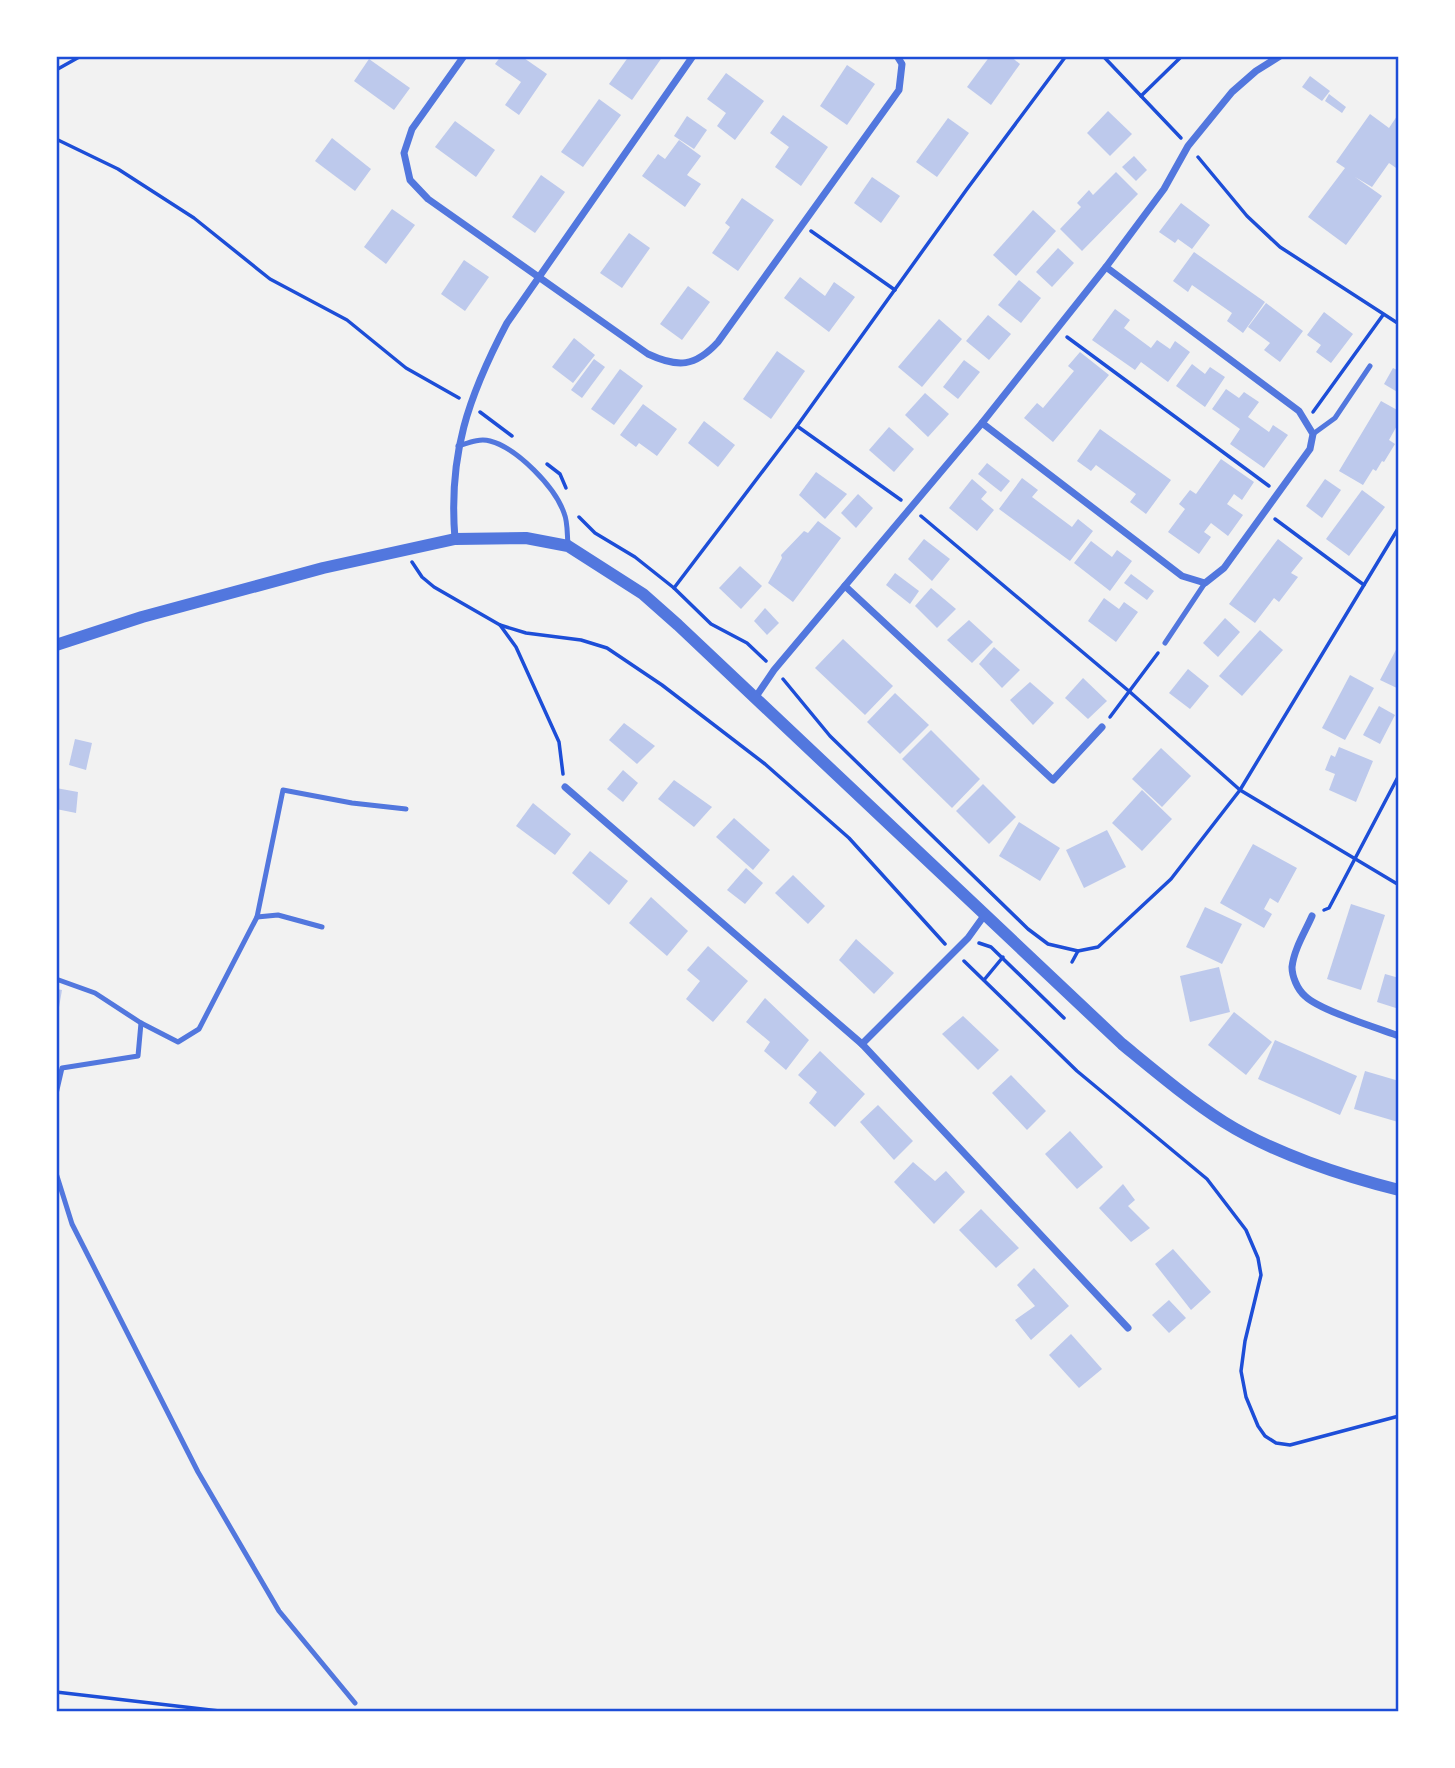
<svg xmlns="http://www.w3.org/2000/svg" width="1455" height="1768" viewBox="0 0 1455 1768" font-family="Rubik,sans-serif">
  <rect width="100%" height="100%" fill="#f2f2f2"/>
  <!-- building -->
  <g fill="#bdc9ec">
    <path d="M501,56H521L547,74L519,115L505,105L521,82L495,64Z"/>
    <path d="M629,56H663L632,100L609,84Z"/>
    <path d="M990,56H1010L1020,64L991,105L967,87Z"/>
    <path d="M369,59L410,88L394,110L354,81Z"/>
    <path d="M847,65L875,84L847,125L820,106Z"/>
    <path d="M726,73L764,101L735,140L717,126L726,113L707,99Z"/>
    <path d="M1310,76L1330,91L1322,101L1302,87Z"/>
    <path d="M1329,94L1346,107L1342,113L1325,101Z"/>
    <path d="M599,99L621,115L583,167L561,152Z"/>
    <path d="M1108,111L1132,134L1110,156L1087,133Z"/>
    <path d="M1399,113V170L1389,163L1372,187L1355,177L1382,196L1346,245L1308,217L1345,168L1336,162L1370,114L1389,128Z"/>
    <path d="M783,115L828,147L801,186L775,167L789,147L770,133Z"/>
    <path d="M687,116L707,130L694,149L674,136Z"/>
    <path d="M948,118L969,133L937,177L916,162Z"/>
    <path d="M455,121L495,150L476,177L435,147Z"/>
    <path d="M332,138L371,169L355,191L315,161Z"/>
    <path d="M679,140L701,156L687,175L701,184L685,207L642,176L658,154L665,159Z"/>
    <path d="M1134,156L1147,170L1136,181L1122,167Z"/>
    <path d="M1116,172L1138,194L1082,251L1060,229L1081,207L1077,203L1089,190L1093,195Z"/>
    <path d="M541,175L565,192L535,233L512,217Z"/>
    <path d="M872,177L900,196L881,223L854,203Z"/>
    <path d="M742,198L774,220L738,271L712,253L730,227L725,223Z"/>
    <path d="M1181,203L1210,225L1192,249L1178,239L1175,243L1159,232Z"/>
    <path d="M392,209L415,225L386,264L364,247Z"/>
    <path d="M1033,210L1056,231L1016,276L993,255Z"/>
    <path d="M629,233L650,248L622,288L600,273Z"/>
    <path d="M1058,248L1074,263L1052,287L1036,272Z"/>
    <path d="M1194,252L1265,302L1243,333L1227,321L1232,313L1192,285L1188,292L1173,281Z"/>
    <path d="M464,260L489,277L465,311L441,294Z"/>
    <path d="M800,277L825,296L834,282L855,297L829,332L784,298Z"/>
    <path d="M1019,280L1041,298L1021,323L998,305Z"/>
    <path d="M688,286L710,302L682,340L660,324Z"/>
    <path d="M1266,303L1303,331L1280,362L1264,350L1270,343L1248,327Z"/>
    <path d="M1115,309L1130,320L1124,328L1151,348L1157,340L1170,349L1175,341L1190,352L1168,382L1141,362L1135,370L1092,340Z"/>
    <path d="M1324,312L1353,334L1331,363L1316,352L1321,345L1307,335Z"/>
    <path d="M988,315L1011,334L989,360L966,341Z"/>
    <path d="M939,319L962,339L922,387L898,367Z"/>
    <path d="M574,338L595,355L573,383L552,367Z"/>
    <path d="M777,351L805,371L771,419L743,399Z"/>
    <path d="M1080,352L1109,375L1053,442L1024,418L1037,403L1043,408L1074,371L1068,366Z"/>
    <path d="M594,359L605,367L582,398L571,390Z"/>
    <path d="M964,360L980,372L958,399L943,387Z"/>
    <path d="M1192,364L1205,374L1210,367L1225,377L1205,407L1176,386Z"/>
    <path d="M1393,368L1399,371V393L1384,384Z"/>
    <path d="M620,369L643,386L614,425L591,409Z"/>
    <path d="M1226,389L1239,398L1244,392L1259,402L1248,417L1269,432L1273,425L1288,435L1264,468L1230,444L1240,429L1212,409Z"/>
    <path d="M925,393L949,414L928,437L905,415Z"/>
    <path d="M1381,401L1399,411V422L1389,440L1395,444L1384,462L1382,461L1376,471L1373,469L1363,485L1339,471Z"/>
    <path d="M643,404L677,429L657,456L639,443L636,447L620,435Z"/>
    <path d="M704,421L735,445L718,467L688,443Z"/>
    <path d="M889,427L914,449L894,472L869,450Z"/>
    <path d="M1100,429L1171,480L1146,514L1130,502L1136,494L1096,465L1091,471L1077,461Z"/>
    <path d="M1221,459L1254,482L1242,500L1234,494L1227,504L1243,515L1228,536L1211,523L1204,532L1211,537L1199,554L1168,532L1185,509L1179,504L1190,490L1196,494Z"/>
    <path d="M987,463L1010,481L1001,492L978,474Z"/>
    <path d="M816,472L847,494L825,519L799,495Z"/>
    <path d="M1022,478L1038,490L1032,497L1072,527L1078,519L1093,531L1070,561L999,509Z"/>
    <path d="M972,479L987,492L981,499L994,510L977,531L949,508Z"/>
    <path d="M1325,479L1341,490L1322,518L1306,506Z"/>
    <path d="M1362,490L1385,507L1349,556L1326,539Z"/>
    <path d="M858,494L873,508L856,528L841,513Z"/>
    <path d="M818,521L841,538L793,602L768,583L782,558L781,555L804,531L808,533Z"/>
    <path d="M924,539L950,559L932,581L908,559Z"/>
    <path d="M1278,539L1303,558L1291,573L1298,577L1279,602L1274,598L1255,623L1229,604Z"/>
    <path d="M1091,541L1112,557L1117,550L1132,561L1110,591L1074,563Z"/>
    <path d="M740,566L762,586L741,609L719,588Z"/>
    <path d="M895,573L919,591L910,604L886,585Z"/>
    <path d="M1131,574L1154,591L1147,600L1124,583Z"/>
    <path d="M931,588L956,609L937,628L915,606Z"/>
    <path d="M1104,598L1119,609L1124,602L1138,612L1116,642L1088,621Z"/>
    <path d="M765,608L779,623L767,635L754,621Z"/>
    <path d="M1225,618L1240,632L1218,657L1203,643Z"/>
    <path d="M969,620L993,642L972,663L947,640Z"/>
    <path d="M1260,630L1283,650L1242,696L1219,676Z"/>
    <path d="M843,639L893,686L865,715L815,668Z"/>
    <path d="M1399,644V689L1380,680Z"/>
    <path d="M994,647L1020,670L1002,688L979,664Z"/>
    <path d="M1188,669L1209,686L1190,709L1169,693Z"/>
    <path d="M1350,675L1374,688L1345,740L1322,728Z"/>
    <path d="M1083,678L1107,701L1088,719L1065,698Z"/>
    <path d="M1030,682L1054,703L1033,725L1010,700Z"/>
    <path d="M895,693L929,725L900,754L867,722Z"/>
    <path d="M1379,706L1395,715L1380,744L1363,735Z"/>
    <path d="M624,723L655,746L637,764L609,740Z"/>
    <path d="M931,730L980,779L952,808L902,759Z"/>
    <path d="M75,739L92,743L86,770L69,765Z"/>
    <path d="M1339,747L1373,761L1356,802L1329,790L1335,774L1325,770L1331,755L1335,757Z"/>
    <path d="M1161,748L1191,776L1162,807L1132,779Z"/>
    <path d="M623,770L638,783L623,802L607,789Z"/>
    <path d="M674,780L712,807L694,827L658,799Z"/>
    <path d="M983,784L1016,817L989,844L956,811Z"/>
    <path d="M56,788L78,792L76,813L56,809Z"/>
    <path d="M1142,790L1172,819L1142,851L1112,823Z"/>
    <path d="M533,803L571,834L555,855L516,826Z"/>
    <path d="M734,818L770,850L753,870L716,837Z"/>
    <path d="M1019,822L1060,848L1040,881L999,856Z"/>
    <path d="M1107,830L1126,867L1084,888L1066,850Z"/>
    <path d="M1253,844L1297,868L1278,903L1270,898L1264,909L1272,914L1264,928L1220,903Z"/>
    <path d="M590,851L628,881L609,905L572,873Z"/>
    <path d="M746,868L763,883L745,904L727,890Z"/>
    <path d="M793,875L825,906L808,924L775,893Z"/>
    <path d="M651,897L688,931L667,956L629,923Z"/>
    <path d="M1351,904L1385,915L1361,990L1327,979Z"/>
    <path d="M1205,907L1242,924L1222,964L1186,947Z"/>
    <path d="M856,939L894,973L874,994L839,960Z"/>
    <path d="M708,946L748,981L713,1022L686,999L700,981L687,970Z"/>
    <path d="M1219,967L1230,1012L1190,1022L1180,976Z"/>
    <path d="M1385,974L1399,978V1009L1377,1002Z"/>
    <path d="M56,989L62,990L57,1019H56Z"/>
    <path d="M765,998L809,1040L786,1070L764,1051L770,1042L746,1022Z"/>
    <path d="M1234,1012L1272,1042L1246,1075L1208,1045Z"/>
    <path d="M963,1016L999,1050L978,1070L942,1034Z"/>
    <path d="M1275,1040L1357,1076L1340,1115L1258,1079Z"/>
    <path d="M820,1051L865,1094L835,1127L809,1103L817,1092L798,1075Z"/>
    <path d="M1365,1071L1399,1081L1398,1122L1354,1109Z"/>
    <path d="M1011,1075L1046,1111L1027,1130L992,1093Z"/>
    <path d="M878,1105L913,1141L894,1160L860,1122Z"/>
    <path d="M1070,1131L1103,1167L1077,1189L1045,1154Z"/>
    <path d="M913,1162L935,1181L946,1171L965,1192L934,1224L894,1182Z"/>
    <path d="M1123,1184L1135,1200L1128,1206L1150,1228L1131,1242L1099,1208Z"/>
    <path d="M981,1209L1019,1248L996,1268L959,1230Z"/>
    <path d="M1173,1249L1211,1292L1191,1310L1155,1264Z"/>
    <path d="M1034,1268L1069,1306L1031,1340L1015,1320L1035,1306L1017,1285Z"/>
    <path d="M1169,1300L1186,1318L1169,1333L1152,1315Z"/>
    <path d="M1071,1334L1102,1369L1079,1388L1049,1355Z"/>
  </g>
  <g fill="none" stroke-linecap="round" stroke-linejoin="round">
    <!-- path -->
    <g stroke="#1d4ed8" stroke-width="3.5">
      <path d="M1103,56L1181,138"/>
      <path d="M56,70L81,56"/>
      <path d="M1141,96L1182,56"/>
      <path d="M56,139L118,169L194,218L270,279L347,320L406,368L459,398"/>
      <path d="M1198,157L1247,216L1280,247L1399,324"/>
      <path d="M811,231L895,290"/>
      <path d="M1067,337L1269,486"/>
      <path d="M480,412L512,436"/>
      <path d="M1313,412L1383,315"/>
      <path d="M797,426L901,500"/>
      <path d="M547,464L560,474L566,488"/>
      <path d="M921,516L1130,692L1240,790L1399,885"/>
      <path d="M579,517L595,533L635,557L674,588L711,624L747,643L766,661"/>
      <path d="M1275,519L1364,585"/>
      <path d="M412,562L422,577L434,587L500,625L526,633L581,640L607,648L662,685L765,764L849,838L945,944"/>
      <path d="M674,588L797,426L967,189L1066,56"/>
      <path d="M500,625L516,647L559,742L563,774"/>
      <path d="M783,679L830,736L1028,929L1048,944L1078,951L1098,947L1171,879L1240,790L1399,527"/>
      <path d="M1110,717L1158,653"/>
      <path d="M1324,910L1329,908L1399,775"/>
      <path d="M979,943L991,947L1064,1018"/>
      <path d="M964,961L1077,1071L1207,1179L1246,1230L1258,1258L1261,1275L1245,1341L1241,1371L1246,1397L1258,1426L1265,1436L1276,1443L1290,1445L1399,1416"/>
      <path d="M1072,962L1078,951"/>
      <path d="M984,980L1003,957"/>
      <path d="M56,1692L228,1712"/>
    </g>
    <!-- service -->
    <g stroke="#5277de" stroke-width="5">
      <path d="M1313,434L1335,418L1370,366"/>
      <path d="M458,446C468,443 479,438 490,441C517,448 555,487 564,513C568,522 567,535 568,545"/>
      <path d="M1165,643L1205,583"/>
      <path d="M257,917L278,915L322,927"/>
      <path d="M56,979L95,993L141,1023L178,1042L199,1029L257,917L283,790L352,803L406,809"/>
      <path d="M56,1094L62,1068L138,1056L141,1023"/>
      <path d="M56,1173L72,1224L198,1472L279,1611L355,1703"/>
    </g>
    <!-- minor -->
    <g stroke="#5277de" stroke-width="7">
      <path d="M464,56L412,129L404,153L410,180L428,199L648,354C678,368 695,367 718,342L899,90L902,64L897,56"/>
      <path d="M982,423L1182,576L1205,583L1224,568L1310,449L1313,434L1299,411L1106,267"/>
      <path d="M455,539C448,455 468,397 507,323L693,56"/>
      <path d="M845,586L1053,780L1102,727"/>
      <path d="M755,698L774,670L982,423L1106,267L1164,189L1188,146L1232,92L1256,71L1280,56"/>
      <path d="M565,787L862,1044L1128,1328"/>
      <path d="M1312,916C1305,932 1294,949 1292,967C1292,976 1297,989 1305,996C1319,1010 1377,1028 1399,1036"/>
      <path d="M862,1044L968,938L986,913"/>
    </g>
    <!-- tertiary -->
    <path stroke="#5277de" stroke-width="12" d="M56,645L142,617L323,568L455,539L526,538L568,546L643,594L678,625L1122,1044C1155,1071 1188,1099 1224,1122C1273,1153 1343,1176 1399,1190"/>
  </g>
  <!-- border -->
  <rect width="1455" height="1768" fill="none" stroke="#ffffff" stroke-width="116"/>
  <rect x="58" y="58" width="1339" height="1652" fill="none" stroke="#1d4ed8" stroke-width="2.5"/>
</svg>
